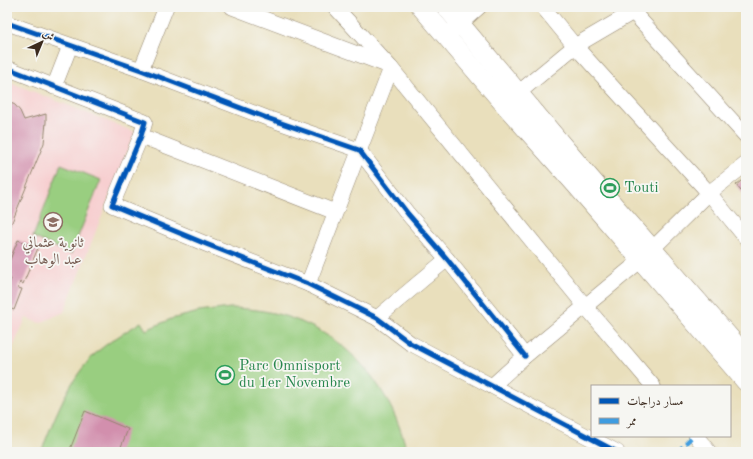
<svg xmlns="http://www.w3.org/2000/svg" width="753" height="459" viewBox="0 0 753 459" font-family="'Old Standard TT',Amiri,serif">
  <rect width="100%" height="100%" fill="#f6f6f2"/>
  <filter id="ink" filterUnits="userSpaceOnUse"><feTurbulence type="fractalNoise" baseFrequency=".025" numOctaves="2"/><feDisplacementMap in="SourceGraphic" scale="8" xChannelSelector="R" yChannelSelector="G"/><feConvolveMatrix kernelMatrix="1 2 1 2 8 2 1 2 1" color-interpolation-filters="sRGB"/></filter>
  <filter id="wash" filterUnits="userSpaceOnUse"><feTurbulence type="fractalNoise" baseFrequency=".012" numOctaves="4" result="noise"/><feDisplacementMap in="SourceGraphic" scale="16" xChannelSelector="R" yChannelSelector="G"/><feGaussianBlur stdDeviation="0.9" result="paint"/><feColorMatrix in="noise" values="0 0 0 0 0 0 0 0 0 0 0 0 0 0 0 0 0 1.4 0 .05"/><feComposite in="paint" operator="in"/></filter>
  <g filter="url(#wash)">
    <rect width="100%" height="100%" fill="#e9dfbc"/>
    <!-- built -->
    <path fill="#f7cfd0" d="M7,81L135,132L64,312L40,323L26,318L11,352L7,350Z"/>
    <!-- green -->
    <g fill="#99ce80" stroke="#6a7c4f">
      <path d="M61,164L101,180L71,254L33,237Z"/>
      <path d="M230,308C239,308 248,309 257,310C335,321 389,377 407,452H41C55,417 68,380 96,353C109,341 126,332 141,322L146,330L171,319L199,312Z"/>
    </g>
    <g id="blocks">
      <!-- building -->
      <g fill="#d28fad">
        <path d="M7,101L15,105L20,111L24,120L46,114V122L44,143L10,227L7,226V142L12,130H7Z"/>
        <path d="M746,177V197L736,185Z"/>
        <path d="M18,240L38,248L23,284L20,282L18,288L22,289L14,310L7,307V284H9L11,279L7,277V267Z"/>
        <path d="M85,411L128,429L119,452H69Z"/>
      </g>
    </g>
  </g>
  <g filter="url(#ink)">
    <use href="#blocks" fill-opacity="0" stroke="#92846d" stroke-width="1"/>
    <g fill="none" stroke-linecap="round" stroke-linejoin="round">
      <!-- minor casing -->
      <g stroke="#92846d" stroke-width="16">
        <g id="minor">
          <path d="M232,7L384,64"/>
          <path d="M335,7L391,68L586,307L653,386"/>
          <path d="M543,7L575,46L709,193L746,238"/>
          <path d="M633,12L746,136"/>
          <path d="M7,23L141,70L267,118L359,150L408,214L447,259L525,356"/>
          <path d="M453,30L479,7"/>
          <path d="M7,68L145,122L141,136L112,205L206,244L308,284L377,318L410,343L617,452"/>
          <path d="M141,70L166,7"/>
          <path d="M54,87L70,46"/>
          <path d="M511,99L575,46L633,12L639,7"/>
          <path d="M141,136L335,212"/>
          <path d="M308,284L391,68"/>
          <path d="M377,318L447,259"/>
          <path d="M492,386L525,356L641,260L709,193L746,164"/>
          <path d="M696,436L709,452"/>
        </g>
      </g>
      <!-- major casing -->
      <g stroke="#92846d" stroke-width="20">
        <g id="major">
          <path d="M421,7L504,104L576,185L746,382"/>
          <path d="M446,7L590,178L746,356"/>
        </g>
      </g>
      <!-- minor -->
      <use href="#minor" stroke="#fff" stroke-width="15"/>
      <!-- major -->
      <use href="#major" stroke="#fff" stroke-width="19"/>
      <!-- quiet -->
      <path stroke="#3f9ce0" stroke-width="4" stroke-dasharray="8 4" stroke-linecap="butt" d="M677,452L693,436"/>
      <!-- cycleway casing -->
      <g stroke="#f6f6f2" stroke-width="8">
        <g id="cycleway">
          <path d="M7,23L141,70L267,118L359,150L408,214L447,259L525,356"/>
          <path d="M7,68L145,122L141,136L112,205L206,244L308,284L377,318L410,343L617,452"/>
        </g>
      </g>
      <!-- cycleway -->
      <use href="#cycleway" stroke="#0057b8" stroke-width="5"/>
    </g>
  </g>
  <!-- icons -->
  <defs>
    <g id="stadium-ring" transform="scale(1)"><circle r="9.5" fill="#f6f6f2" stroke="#2e9e5b" stroke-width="1.5"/><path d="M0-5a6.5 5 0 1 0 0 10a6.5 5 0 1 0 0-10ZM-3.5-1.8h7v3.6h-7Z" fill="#2e9e5b"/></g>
    <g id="school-ring" transform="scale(1)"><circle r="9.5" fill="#f6f6f2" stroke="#8d6e63" stroke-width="1.5"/><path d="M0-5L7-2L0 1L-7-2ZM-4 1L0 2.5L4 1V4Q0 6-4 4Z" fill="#8d6e63"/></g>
  </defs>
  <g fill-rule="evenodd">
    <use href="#stadium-ring" x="610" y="188"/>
    <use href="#school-ring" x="53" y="222"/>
    <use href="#stadium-ring" x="225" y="375"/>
  </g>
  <g text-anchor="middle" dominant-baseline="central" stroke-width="3.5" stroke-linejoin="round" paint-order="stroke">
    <!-- leisure labels -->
    <g font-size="15" fill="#27864d" stroke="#f6f6f2" text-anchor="start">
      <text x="624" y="188">Touti</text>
      <text x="239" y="366">Parc Omnisport<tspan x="239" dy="17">du 1er Novembre</tspan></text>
    </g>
    <!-- education labels -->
    <g font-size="15" fill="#785e54" stroke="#f6f6f2">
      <text x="53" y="243">ثانوية عثماني<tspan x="53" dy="17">عبد الوهاب</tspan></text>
    </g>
  </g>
  <!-- margin -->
  <rect width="753" height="459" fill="none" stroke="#f6f6f2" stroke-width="24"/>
  <!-- legend -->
  <rect x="591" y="385" width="140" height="52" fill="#f6f6f2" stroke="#aba49d"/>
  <rect x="599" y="398" width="20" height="6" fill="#0057b8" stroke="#aba49d"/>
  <text x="627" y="405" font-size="12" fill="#3b2a1e">مسار دراجات</text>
  <rect x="599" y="418" width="20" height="6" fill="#3f9ce0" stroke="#aba49d"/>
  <text x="627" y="425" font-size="12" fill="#3b2a1e">ممر</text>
  <!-- north arrow -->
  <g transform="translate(42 42) rotate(44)" stroke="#f6f6f2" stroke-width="3" paint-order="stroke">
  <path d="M0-3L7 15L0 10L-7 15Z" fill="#3b2a1e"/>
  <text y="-6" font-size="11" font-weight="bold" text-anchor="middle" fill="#3b2a1e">ش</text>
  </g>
</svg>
